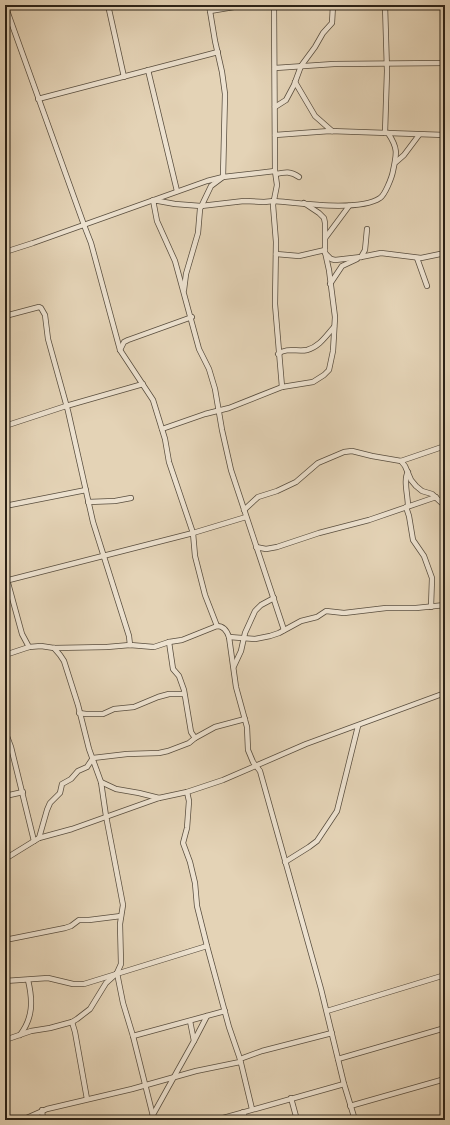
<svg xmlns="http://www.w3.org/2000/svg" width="450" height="1125" viewBox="0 0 450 1125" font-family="Alegreya,serif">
  <rect width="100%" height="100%" fill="#e4d3b6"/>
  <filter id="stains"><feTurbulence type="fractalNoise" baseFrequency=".005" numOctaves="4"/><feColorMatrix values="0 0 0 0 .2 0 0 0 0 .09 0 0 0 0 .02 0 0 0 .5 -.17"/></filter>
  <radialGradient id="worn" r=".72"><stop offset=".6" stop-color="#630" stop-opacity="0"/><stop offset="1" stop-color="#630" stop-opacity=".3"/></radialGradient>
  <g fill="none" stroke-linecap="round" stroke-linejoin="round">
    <!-- street casing -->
    <g stroke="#594e3f" stroke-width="6">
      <g id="street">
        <path d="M5,5L84,225L91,243L120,350L153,400L165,439L169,462L193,533L195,556L205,595L217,626"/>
        <path d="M108,5L124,77"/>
        <path d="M274,5L275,171L277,185L273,205L276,242L275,304L282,387"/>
        <path d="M385,5L387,71L385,133"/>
        <path d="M210,11L246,5"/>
        <path d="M275,68L334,64L445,63"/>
        <path d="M148,70L177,191"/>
        <path d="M295,82L315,116L332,131"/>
        <path d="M38,99L218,52"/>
        <path d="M275,107L286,100L294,85L301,66L315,47L323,33L332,23L333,5"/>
        <path d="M275,135L330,131L445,135"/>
        <path d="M396,162L404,155L419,135"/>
        <path d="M276,174C285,172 291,171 299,177"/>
        <path d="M326,237L349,206"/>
        <path d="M5,252L33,243L207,181L223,177L275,171"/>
        <path d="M325,253L331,259L335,260L361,257L381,253L421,258L445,253"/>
        <path d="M276,254L299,256L325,250"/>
        <path d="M361,257L365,250L367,229"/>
        <path d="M417,258L427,286"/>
        <path d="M330,284L342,266L357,259"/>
        <path d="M184,290L186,274L198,233L200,209L211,186L223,177L225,94L222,72L215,41L209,5"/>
        <path d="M5,316L39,307L41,308L45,315L48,339L68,411L93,522L129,636L130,645"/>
        <path d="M120,350L124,342L128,340L192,317"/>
        <path d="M278,354C287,347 297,352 307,350C319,347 326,336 334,327"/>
        <path d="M5,426L66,406L143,384"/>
        <path d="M162,429L205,414L229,408L282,387L313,382L324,375L329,370L333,351L335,317L329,270L325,252V223L324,218L319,213L304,203"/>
        <path d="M401,461L445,446"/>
        <path d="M88,502L115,501L131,498"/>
        <path d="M5,506L86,490"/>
        <path d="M408,506C408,496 403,479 408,472"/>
        <path d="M406,507L409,516L413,540L424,556L432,578L431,607"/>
        <path d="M244,510L258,497L277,491L296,482L318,463L344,452L352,451L372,456L401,461L405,466L411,480L416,486L422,491L432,494L445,506"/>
        <path d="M256,547L266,549L277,547L319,533L369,520L436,497"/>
        <path d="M5,572L22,634L29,647"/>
        <path d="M5,581L193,533L246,517"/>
        <path d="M284,630L231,470L222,430L215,389L209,369L199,349L175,261L157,221L153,200L175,204L201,206L244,201L264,202L274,201C299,203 359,212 380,198C385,195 392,177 393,171C397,153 398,148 388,133"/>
        <path d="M229,637L255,639L270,636L279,633L301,621L317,617L326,611L344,613L386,608H416L445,605"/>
        <path d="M169,642L173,669L179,676L184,690L191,732L195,738"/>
        <path d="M5,655L29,647L41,646L54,648L107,647L130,645L154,647L169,642L182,640L217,626C224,626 227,631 229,637L236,687L247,727L248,750L253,762L260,771L321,989L344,1084L355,1120"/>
        <path d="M234,666L241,651L245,633L255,611L261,605L274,598"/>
        <path d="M79,713L86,714H103L114,709L134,707L158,697L169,694H184"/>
        <path d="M5,731L11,747L34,841"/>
        <path d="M101,782L116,789L139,793L159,798"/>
        <path d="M187,792L189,801L187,828L183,843L190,862L195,883L197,906L207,946L229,1027L240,1059L252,1109"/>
        <path d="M5,796L23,792"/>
        <path d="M39,838L47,810L50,803L60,793L62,784L71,779L78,771L87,767L93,758L127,754L159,753L168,751L189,743L195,738L215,727L245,719"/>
        <path d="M5,859L39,838L72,829L159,798L187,792L223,780L306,744L445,693"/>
        <path d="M285,862L309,847L317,841L337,811L358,726"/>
        <path d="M5,940L65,928L71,926L79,920H89L121,916"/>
        <path d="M117,973L123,1003L133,1036L154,1120"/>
        <path d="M5,981L48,978L73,984H84L207,946"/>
        <path d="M327,1011L445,975"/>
        <path d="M72,1022L75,1032L87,1099"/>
        <path d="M20,1035C33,1018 33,1001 28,980"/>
        <path d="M133,1036L225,1011"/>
        <path d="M5,1040L31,1031L50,1028L72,1022L77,1019L90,1009L106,983L117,973L121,964L120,924L123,905L106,816L101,782L89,749L78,705L64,661L60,655L54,648"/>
        <path d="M194,1041L207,1016"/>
        <path d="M240,1059L262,1051L332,1033"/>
        <path d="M338,1059L445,1028"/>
        <path d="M291,1098L297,1120"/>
        <path d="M350,1106L445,1079"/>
        <path d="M42,1110L43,1120"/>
        <path d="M243,1112L246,1120"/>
        <path d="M22,1120L47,1109L132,1089L196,1071L240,1062"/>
        <path d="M150,1120L194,1041L190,1021"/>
        <path d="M216,1120L344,1084"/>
      </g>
    </g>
    <!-- street -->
    <use href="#street" stroke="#ede2d0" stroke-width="4.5"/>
  </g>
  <!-- margin -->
  <rect width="450" height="1125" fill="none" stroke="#e4d3b6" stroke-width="20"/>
  <rect x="6" y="6" width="438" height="1113" fill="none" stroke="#2b2217" stroke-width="2"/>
  <rect x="10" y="10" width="430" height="1105" fill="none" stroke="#2b2217"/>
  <rect width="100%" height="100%" filter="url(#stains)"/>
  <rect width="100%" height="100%" fill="url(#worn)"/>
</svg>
